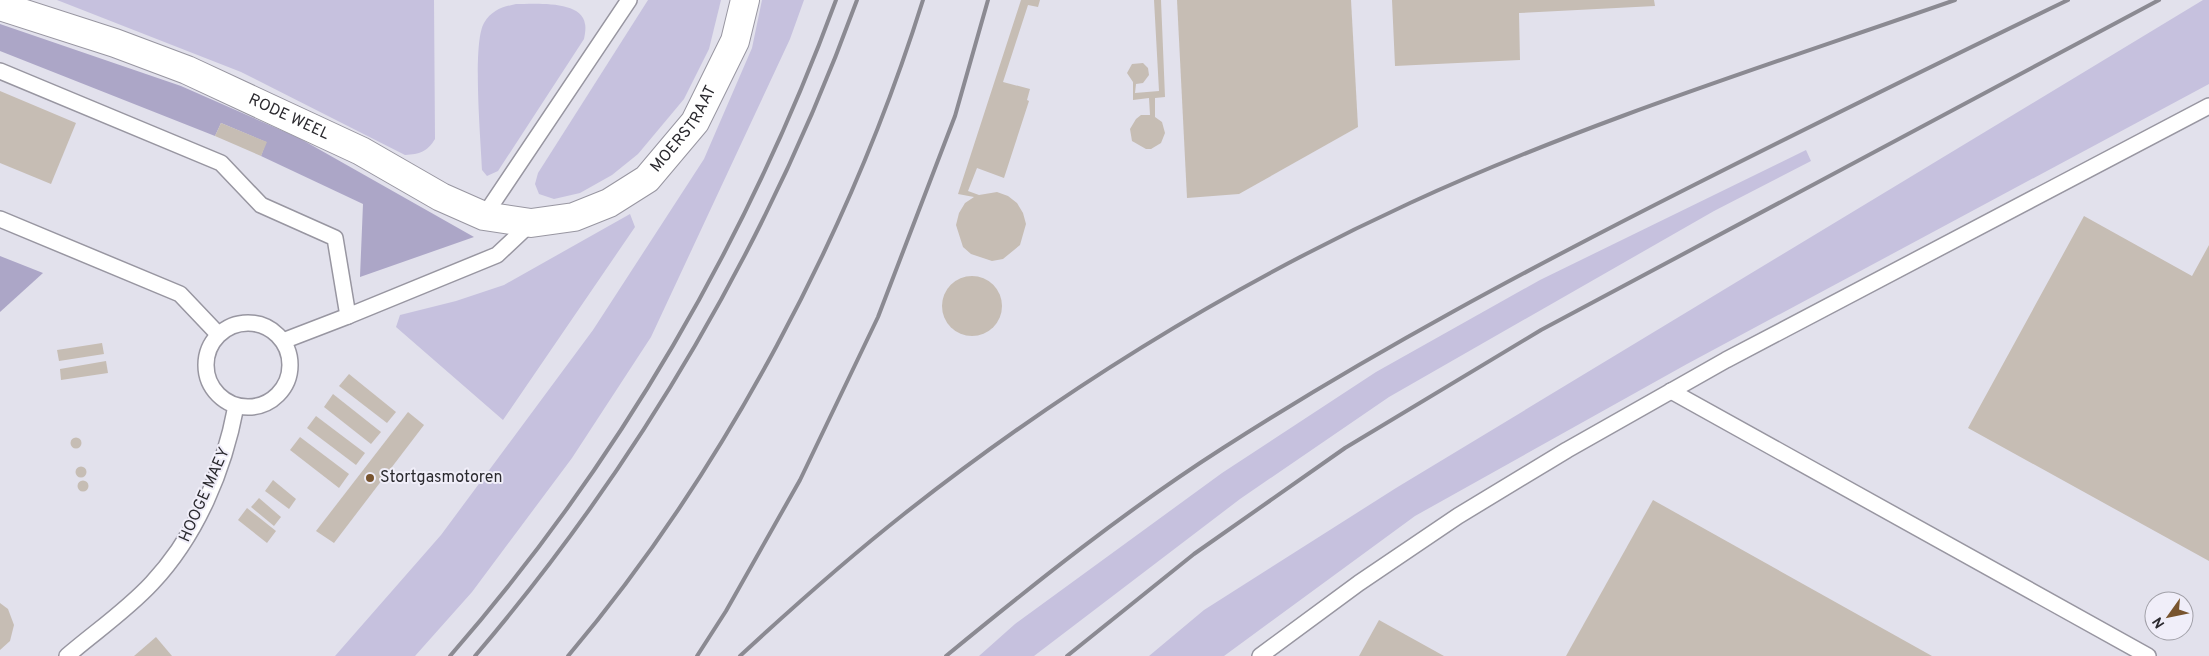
<svg xmlns="http://www.w3.org/2000/svg" width="2209" height="656" viewBox="0 0 2209 656" font-family="Overpass,sans-serif">
  <rect width="100%" height="100%" fill="#e2e1ec"/>
  <!-- green -->
  <g fill="#c6c1de">
    <path d="M57,0H434L435,139C427,152 420,154 405,155L241,72Z"/>
    <path d="M648,0H721L709,49L684,99L638,154L612,175L580,193L554,199L539,194L535,184L538,173Z"/>
    <path d="M762,0H804L790,39L651,337L572,458L472,592L415,656H335L441,535L593,330L704,159L752,48Z"/>
    <path d="M2203,0H2209V84L1687,364L1415,516L1224,656H1149L1204,610L1396,488Z"/>
    <path d="M516,4C535,4 582,0 585,24C586,28 585,34 584,39L498,171L487,176L482,170C481,141 472,44 484,23C492,10 502,7 516,4Z"/>
    <path d="M1806,150L1811,161L1714,211L1389,397L1240,499L1034,656H979L1015,624L1222,473L1376,372L1540,280Z"/>
    <path d="M630,214L635,227L503,420L396,327L400,315L456,301L504,285Z"/>
  </g>
  <!-- forest -->
  <g fill="#aca6c7">
    <path d="M0,24L181,86L299,138L474,237L360,277L363,204L261,156L266,142L221,123L215,136L0,51Z"/>
    <path d="M0,256L43,273L0,312Z"/>
  </g>
  <!-- building -->
  <g fill="#c6bdb4">
    <path d="M1021,0H1040L1038,7L1028,5L1003,82L1030,89L1027,100L1029,101L1004,178L977,168L968,191L979,195L997,192L1008,196L1017,203L1023,213L1026,224L1020,245L1003,259L992,261L971,254L963,247L956,225L959,213L965,203L974,197L958,194Z"/>
    <path d="M1154,0H1161L1165,97L1155,98V117L1162,122L1165,133L1161,143L1151,149H1146L1132,141L1130,129L1136,119L1141,115H1150L1149,98L1133,100V82L1127,73L1132,64L1143,63L1148,68L1149,75L1143,83L1136,84L1135,93L1159,91Z"/>
    <path d="M1177,0H1351L1358,127L1239,194L1187,198Z"/>
    <path d="M1392,0H1654L1655,6L1519,13L1520,60L1395,66Z"/>
    <path d="M0,91L76,123L51,184L0,163Z"/>
    <path d="M221,123L267,142L261,156L215,136Z"/>
    <path d="M2084,216L2192,276L2209,245V561L1968,428Z"/>
    <circle cx="972" cy="306" r="30"/>
    <path d="M102,343L104,354L59,361L57,350Z"/>
    <path d="M106,361L108,373L61,380L60,369Z"/>
    <path d="M349,374L396,412L387,423L339,386Z"/>
    <path d="M333,394L381,432L371,444L324,407Z"/>
    <path d="M408,412L424,425L334,543L316,531Z"/>
    <path d="M316,416L365,453L356,465L307,428Z"/>
    <path d="M300,437L349,474L339,488L290,450Z"/>
    <circle cx="76" cy="443" r="5.5"/>
    <circle cx="81" cy="472" r="5.5"/>
    <path d="M273,480L296,499L289,509L265,491Z"/>
    <circle cx="83" cy="486" r="5.5"/>
    <path d="M259,498L281,517L274,526L251,507Z"/>
    <path d="M1653,500L1932,656H1566Z"/>
    <path d="M247,508L276,531L267,543L238,520Z"/>
    <path d="M0,603L8,609L14,625L10,641L0,650Z"/>
    <path d="M1379,620L1444,656H1359Z"/>
    <path d="M156,637L172,656H134Z"/>
  </g>
  <g fill="none" stroke-linecap="round" stroke-linejoin="round">
    <!-- lane casing -->
    <g stroke="#9896a1" stroke-width="18">
      <g id="lane">
        <path d="M0,71L221,163L261,205L335,238L348,316L283,341"/>
        <path d="M484,216L629,0"/>
        <path d="M0,219L180,294L218,334"/>
        <path d="M348,316L497,255L531,223"/>
        <circle cx="248" cy="365" r="42"/>
        <path d="M1671,391L2148,656"/>
        <path d="M67,656C95,632 127,610 152,583C197,535 224,470 236,406"/>
        <path d="M1260,656L1359,583L1458,516L1567,450L1726,360L2209,106"/>
      </g>
    </g>
    <!-- street casing -->
    <g stroke="#9896a1" stroke-width="30">
      <g id="street">
        <path id="s1" d="M0,6L115,43L187,70L361,151L441,197L484,216L531,223L574,217L609,203L647,179L695,122L735,41L745,0"/>
      </g>
    </g>
    <!-- lane -->
    <use href="#lane" stroke="#fff" stroke-width="15"/>
    <!-- street -->
    <use href="#street" stroke="#fff" stroke-width="28"/>
    <!-- rail -->
    <g stroke="#8b8a92" stroke-width="4">
      <path d="M450,656C618,464 748,239 836,0"/>
      <path d="M475,656C640,463 770,239 857,0"/>
      <path d="M568,656C724,472 851,230 923,0"/>
      <path d="M697,656L726,611L800,480L878,317L955,116L988,0"/>
      <path d="M740,656C793,607 847,559 904,514C1060,391 1230,286 1410,203C1586,122 1772,64 1955,0"/>
      <path d="M946,656C1035,583 1126,510 1223,448C1374,351 1532,267 1692,186C1817,123 1942,61 2068,0"/>
      <path d="M1067,656L1194,554L1345,448L1541,330L2159,0"/>
    </g>
  </g>
  <!-- markers -->
  <circle fill="#78542e" stroke="#f0eef9" stroke-width="2" cx="370" cy="478" r="5"/>
  <g text-anchor="middle" dominant-baseline="central" stroke-width="4" stroke-linejoin="round" paint-order="stroke">
    <!-- street labels -->
    <g font-size="16" fill="#2b2a2f" stroke="#f0eef9">
      <text stroke="none"><textPath href="#s1" startOffset="310">RODE WEEL</textPath></text>
      <text stroke="none"><textPath href="#s1" startOffset="765">MOERSTRAAT</textPath></text>
      <text transform="translate(205 495) rotate(-66)">HOOGE MAEY</text>
    </g>
    <!-- poi labels -->
    <g font-size="16" fill="#2b2a2f" stroke="#f0eef9" text-anchor="start">
      <text x="380" y="478">Stortgasmotoren</text>
    </g>
  </g>
  <!-- north arrow -->
  <g transform="translate(2169 616) rotate(237)"><circle r="24" fill="#f0eef9" stroke="#a1a0a8"/>
  <path d="M0-4L9 19L0 12L-9 19Z" fill="#78542e"/>
  <text y="-8" font-size="14" font-weight="bold" text-anchor="middle" fill="#2b2a2f">N</text>
  </g>
</svg>
